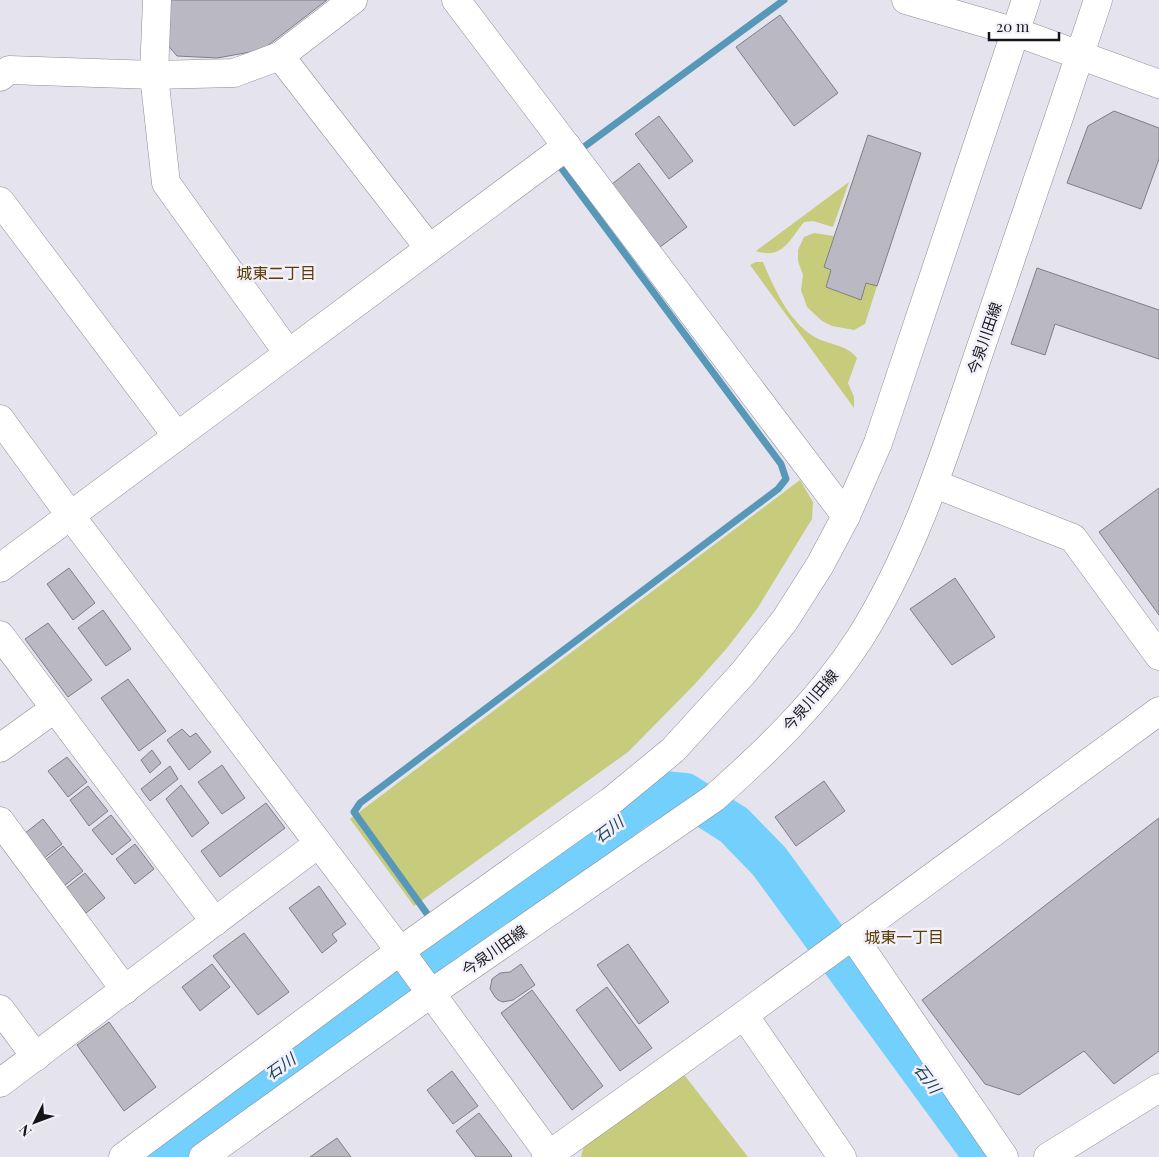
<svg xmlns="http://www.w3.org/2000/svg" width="1159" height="1157" viewBox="0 0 1159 1157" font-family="'Playfair Display','Noto Sans JP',serif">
  <rect width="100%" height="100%" fill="#e5e4ee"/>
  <!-- green -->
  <g fill="#c6cc7c">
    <path d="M849,182L833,227L813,221L804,222C790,239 783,260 756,251Z"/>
    <path d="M814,233L834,236L824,267L831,270L826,287L861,299L866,283L877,286L865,324L854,330L832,326L822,321L807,307L801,290L803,275L798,261V250L804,237Z"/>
    <path d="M756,262H763C774,288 788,320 813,336C827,345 847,344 857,358L848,383L854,397V408L750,265Z"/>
    <path d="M800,480L813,502L812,519L757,609L727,648L694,685L628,752L414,906L350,819Z"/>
    <path d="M682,1072L748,1157H581L585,1142Z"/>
  </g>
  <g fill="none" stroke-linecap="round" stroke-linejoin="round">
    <!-- stream -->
    <g stroke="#5797b7" stroke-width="7">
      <path d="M577,152L784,0"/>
      <path d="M433,922L354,812L360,803L778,489L786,479L781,464L559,165L564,162"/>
      <path d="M440,931L450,944"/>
    </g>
    <!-- river -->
    <path stroke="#73cffb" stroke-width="42" d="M152,1157L543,879L633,810L663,792L685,794L734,825L769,861L985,1157"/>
  </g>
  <!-- building -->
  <g fill="#bab9c3" stroke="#7f7e87">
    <path d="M166,0H327L262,50L217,58L177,56L166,43Z"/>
    <path d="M780,15L838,93L794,126L736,47Z"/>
    <path d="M1114,111L1159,128V159L1141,209L1067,183L1088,126Z"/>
    <path d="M659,116L693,161L669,179L635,134Z"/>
    <path d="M868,135L921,153L877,286L866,283L861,300L826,287L831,270L824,267Z"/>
    <path d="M639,163L687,227L660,247L612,184Z"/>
    <path d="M1037,268L1159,310V359L1055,324L1045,355L1011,344Z"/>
    <path d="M1159,488V615L1099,532Z"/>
    <path d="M69,568L95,603L73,620L47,584Z"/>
    <path d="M955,578L995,637L952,665L910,609Z"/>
    <path d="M103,610L131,649L106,666L78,628Z"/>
    <path d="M48,623L92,680L68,697L25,639Z"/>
    <path d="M128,679L166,731L139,751L101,698Z"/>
    <path d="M182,729L190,737L196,733L211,752L189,770L167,740Z"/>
    <path d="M152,750L161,763L150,773L141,760Z"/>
    <path d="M67,757L87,782L68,797L48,771Z"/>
    <path d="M222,765L245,798L222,814L198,782Z"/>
    <path d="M170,766L178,779L150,801L141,789Z"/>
    <path d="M824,781L845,811L796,846L775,817Z"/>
    <path d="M181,785L209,823L192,837L166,799Z"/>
    <path d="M88,786L108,811L89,826L70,800Z"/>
    <path d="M266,803L285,828L220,877L201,851Z"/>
    <path d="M111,815L131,840L112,855L92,830Z"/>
    <path d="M1159,818V1051L1114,1084L1084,1051L1019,1095L985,1084L922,1000Z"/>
    <path d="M43,819L62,844L43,859L24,834Z"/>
    <path d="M135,844L154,869L135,884L116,859Z"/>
    <path d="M63,846L83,871L64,886L44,861Z"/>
    <path d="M85,873L105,898L86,913L66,888Z"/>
    <path d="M319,886L346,924L332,934L337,941L322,953L289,908Z"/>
    <path d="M244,933L289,992L258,1015L213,956Z"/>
    <path d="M628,944L669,1002L639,1024L597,965Z"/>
    <path d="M212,964L230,987L200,1011L182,987Z"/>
    <path d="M521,964L535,985L513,1000L503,1002L498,1000L495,997L490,989L492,979L500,973L510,972Z"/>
    <path d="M607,987L652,1048L620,1071L576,1010Z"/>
    <path d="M532,990L603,1086L572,1110L501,1013Z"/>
    <path d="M109,1022L156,1087L124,1111L77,1045Z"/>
    <path d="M452,1071L478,1106L453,1124L427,1090Z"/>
    <path d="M479,1113L512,1156L511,1157H476L456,1131Z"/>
    <path d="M337,1138L351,1157H310Z"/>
  </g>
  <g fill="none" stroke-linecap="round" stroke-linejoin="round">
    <!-- minor casing -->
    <g stroke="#8e8d96" stroke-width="29">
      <g id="minor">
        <path d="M157,0L154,75L166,183L288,353"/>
        <path d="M456,0L846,516"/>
        <path d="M280,56L353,0"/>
        <path d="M0,77L9,70L154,75L234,73L280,56L429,248"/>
        <path d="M0,201L177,436"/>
        <path d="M0,419L70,515L400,951L551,1157"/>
        <path d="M935,484L1073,538L1159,656"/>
        <path d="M0,568L567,146"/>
        <path d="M0,635L215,922"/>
        <path d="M0,748L54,709"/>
        <path d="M0,821L125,990"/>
        <path d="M852,935L1004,1157"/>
        <path d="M0,1009L36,1057"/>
        <path d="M744,1015L842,1157"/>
        <path d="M0,1083L318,844"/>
        <path d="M123,1157L400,951L611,801L673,750L744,672L785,620L820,565L846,516L878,443L1026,0"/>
        <path d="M203,1157L430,994L714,798C768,750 821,699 860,638C918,546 949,440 984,338C1022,226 1061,113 1098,0"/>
        <path d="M546,1157L744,1015L1159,711"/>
        <path d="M1048,1157L1159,1088"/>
      </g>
    </g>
    <!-- highway casing -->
    <g stroke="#8e8d96" stroke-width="29">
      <path id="highway" d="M906,0L1016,32L1159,84"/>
    </g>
    <!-- minor -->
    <use href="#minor" stroke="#fff" stroke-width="28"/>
    <!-- highway -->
    <use href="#highway" stroke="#fff" stroke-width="28"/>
  </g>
  <g text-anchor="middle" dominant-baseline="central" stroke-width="5" stroke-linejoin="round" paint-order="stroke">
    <!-- street labels -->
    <g font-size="15" fill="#151418" stroke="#f2f1fb">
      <text transform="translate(984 338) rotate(-71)">今泉川田線</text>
      <text transform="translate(810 700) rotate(-49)">今泉川田線</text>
      <text transform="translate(494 950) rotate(-35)">今泉川田線</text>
    </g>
    <!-- neighbourhood labels -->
    <g font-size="16" fill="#5b3c01" stroke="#f2f1fb">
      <text x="276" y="272">城東二丁目</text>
      <text x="904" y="936">城東一丁目</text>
    </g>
    <!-- water labels -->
    <g font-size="16" font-style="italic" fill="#163f51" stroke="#f2f1fb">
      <text transform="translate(608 829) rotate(-37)">石川</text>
      <text transform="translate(280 1066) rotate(-35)">石川</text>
      <text transform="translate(928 1078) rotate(54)">石川</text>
    </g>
  </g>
  <!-- north arrow -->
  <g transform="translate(35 1122) rotate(228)" stroke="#f2f1fb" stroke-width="4" paint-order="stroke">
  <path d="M0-4L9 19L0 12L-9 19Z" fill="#151418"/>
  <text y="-8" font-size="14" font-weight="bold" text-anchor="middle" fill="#151418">N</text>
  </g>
  <!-- scale -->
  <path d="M989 32v8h70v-8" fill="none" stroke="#151418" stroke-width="2.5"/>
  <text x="996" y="32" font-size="15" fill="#151418" stroke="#f2f1fb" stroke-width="4" paint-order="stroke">20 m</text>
</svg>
